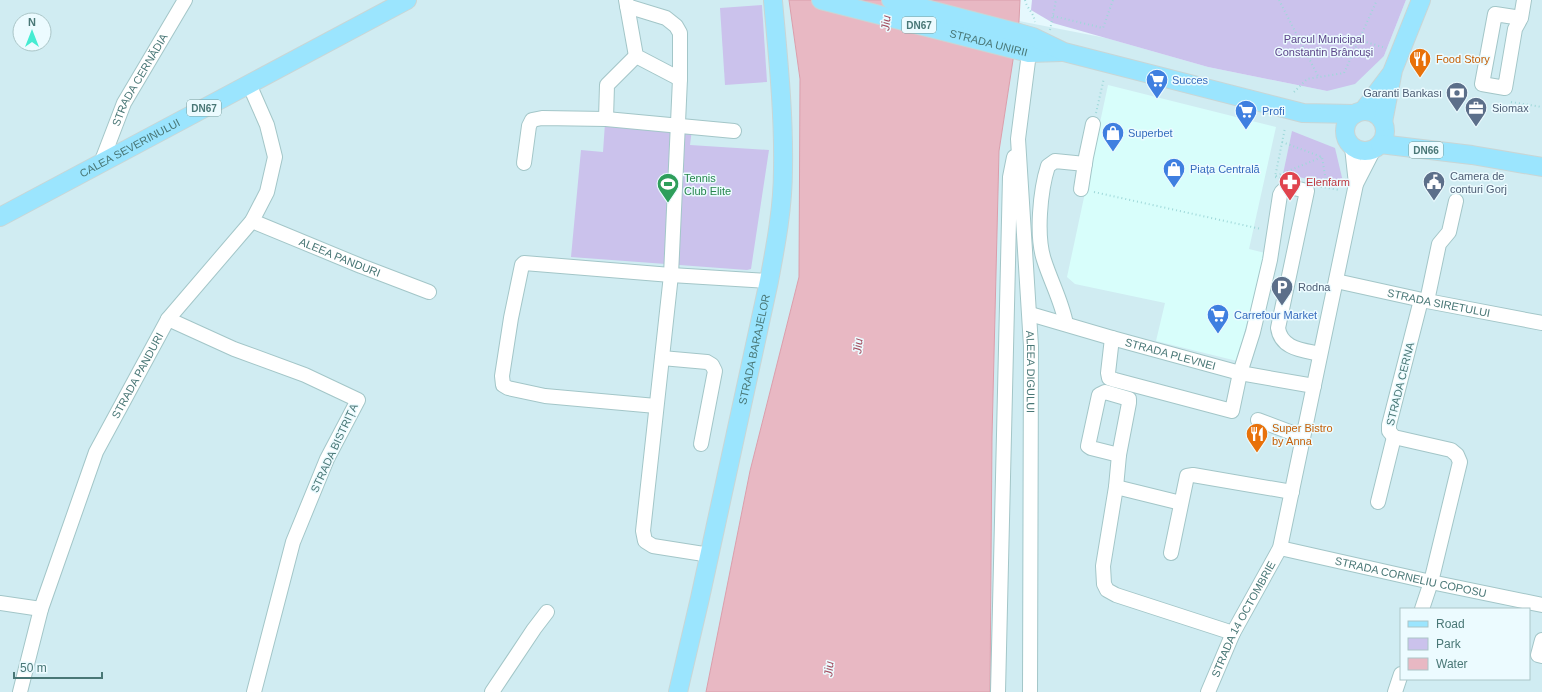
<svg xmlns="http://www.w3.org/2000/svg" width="1542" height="692" viewBox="0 0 1542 692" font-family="Arial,sans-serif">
  <rect width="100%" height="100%" fill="#e5f8fd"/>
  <!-- residential -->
  <g fill="#d0ecf2" fill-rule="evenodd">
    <path d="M0,0H789L800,79L799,277L750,471L706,692H0ZM20,20H44V44H20Z"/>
    <path d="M1406,0H1542V692H990L992,437L999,151L1019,21L1106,38L1208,67L1327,91L1384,56ZM1401,609H1529V679H1401Z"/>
  </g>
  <!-- commercial -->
  <path fill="#d8fefb" d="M1108,85L1276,127L1249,249L1265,253L1237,361L1156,341L1165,303L1075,284L1067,277Z"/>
  <!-- green -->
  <g fill="#cbc2ec">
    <path d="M1032,0H1406L1384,56L1355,84L1327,91L1208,67L1053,23L1031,10Z"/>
    <path d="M762,5L767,82L725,85L720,8Z"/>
    <path d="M605,123L692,129L690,145L769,150L751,269L747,270L571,257L581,150L603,152Z"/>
    <path d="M1292,131L1335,148L1344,186L1283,174Z"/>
  </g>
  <!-- water -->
  <path fill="#e8b8c3" stroke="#da9eab" d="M789,0H1020L1019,21L999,151L992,437L990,692H706L750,471L799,277L800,79Z"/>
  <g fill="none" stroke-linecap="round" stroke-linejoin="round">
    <!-- minor casing -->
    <g stroke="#a3c6c8" stroke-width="16">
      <g id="minor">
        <path d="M626,0L636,56L680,79"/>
        <path d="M627,6L666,18L676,26L680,33V79L671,275L643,531L645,541L653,546L710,555"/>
        <path d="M1521,18L1495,14L1482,84L1505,88L1515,29L1521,18L1524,0"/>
        <path id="s1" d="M1029,53L1018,139L1031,346L1030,692"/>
        <path d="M606,119L607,85L636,56"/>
        <path d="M1352,147L1356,184"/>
        <path id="s2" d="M101,163L124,103L185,0"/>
        <path d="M524,163L529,126L532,120L542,118L606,119L734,131"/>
        <path d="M1081,189L1086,157L1093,124"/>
        <path id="s3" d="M252,221L361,266L429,292"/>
        <path id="s4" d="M1336,281L1427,301L1542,323"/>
        <path d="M1421,300L1389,425V431L1394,437L1451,450L1457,455L1460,462L1431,582L1422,609"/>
        <path d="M1427,301L1439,244L1449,232L1456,201"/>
        <path id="s5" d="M1030,314L1112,338L1240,373L1314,386"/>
        <path d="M168,319L234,349L305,375L358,400L327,459L293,542L254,692"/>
        <path d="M1066,324C1062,302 1051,282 1044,260C1036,236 1040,191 1048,166L1055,161L1085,164"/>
        <path d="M1112,338L1108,373L1109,378L1115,380L1232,411L1240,373L1253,332L1270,260L1280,195C1285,183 1297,189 1307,191L1278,328C1281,349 1303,350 1320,354"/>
        <path d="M662,358L707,362L712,365L715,371L701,444"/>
        <path d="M1105,392L1129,399V403L1119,455L1091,448L1088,446L1099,395Z"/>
        <path d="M656,406L545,396L508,388L503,385L502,376L511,318L522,265L524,263L671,275L769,281"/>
        <path d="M1258,420L1303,437"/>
        <path d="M1119,455L1116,487L1103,566L1104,584L1107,590L1116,595L1233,633"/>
        <path d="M1116,487L1181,503"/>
        <path d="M1378,502L1394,437"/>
        <path id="s6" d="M1280,548L1431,582L1542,605"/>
        <path d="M1171,553L1187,476L1193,475L1292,492"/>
        <path d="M0,603L41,609"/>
        <path d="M1542,640L1538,655L1542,656"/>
        <path id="s7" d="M20,692L41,609L96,452L168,319L252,221L267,192L275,157L267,125L249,84"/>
        <path d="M492,692L534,629L547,612"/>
        <path d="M998,692L1010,177L1014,157"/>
        <path id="s8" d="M1208,692L1233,633L1280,548L1356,184L1374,149"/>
        <path d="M1395,692L1401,674"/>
      </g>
    </g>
    <!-- major casing -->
    <g stroke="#c8d6d6" stroke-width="20">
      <g id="major">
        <path id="s9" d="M821,0L1029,53L1062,52"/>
        <path d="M891,0L1019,33L1033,37L1064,52L1303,113L1355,114"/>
        <path d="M1363,111L1391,74"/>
        <circle cx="1365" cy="131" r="20"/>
        <path d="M1383,122L1393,70L1421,0"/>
        <path d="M1380,144L1472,155L1542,167"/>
        <path id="s10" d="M0,217L407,0"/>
        <path id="s11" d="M678,692L700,598L769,281C776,244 783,207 783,169C784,113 778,57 773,1"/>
      </g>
    </g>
    <!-- path -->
    <g stroke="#9ed8d9" stroke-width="2" stroke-dasharray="1 3" stroke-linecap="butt">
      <path d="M1025,0C1027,9 1033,11 1035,22"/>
      <path d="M1279,0L1318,76"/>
      <path d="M1053,16L1103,28L1113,0"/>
      <path d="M1050,30L1056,0"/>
      <path d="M1359,40L1386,48"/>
      <path d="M1294,92L1307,79L1344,73L1377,0"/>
      <path d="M1511,102L1542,107"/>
      <path d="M1096,113L1104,78"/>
      <path d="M1282,142L1322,157L1327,188"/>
      <path d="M1276,176L1322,157"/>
      <path d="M1280,178L1275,177L1285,128"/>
      <path d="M1317,186L1339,190"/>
      <path d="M1094,192L1261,229"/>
    </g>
    <!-- minor -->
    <use href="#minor" stroke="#fff" stroke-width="14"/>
    <!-- major -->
    <use href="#major" stroke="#9be5fe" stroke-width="18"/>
  </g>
  <!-- icons -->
  <defs>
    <g id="restaurant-pin" transform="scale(1.15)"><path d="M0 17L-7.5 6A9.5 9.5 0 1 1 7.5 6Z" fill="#e8710a" stroke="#ecfbff"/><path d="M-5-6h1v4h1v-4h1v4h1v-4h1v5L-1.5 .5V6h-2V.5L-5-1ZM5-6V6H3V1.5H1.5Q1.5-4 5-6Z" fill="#fff"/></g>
    <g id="supermarket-pin" transform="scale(1.15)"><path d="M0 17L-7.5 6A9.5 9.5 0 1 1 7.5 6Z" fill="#3f7fe0" stroke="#ecfbff"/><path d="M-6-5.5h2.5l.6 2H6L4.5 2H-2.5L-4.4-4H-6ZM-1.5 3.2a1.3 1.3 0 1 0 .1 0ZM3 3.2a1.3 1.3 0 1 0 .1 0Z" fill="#fff"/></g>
    <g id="bank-pin" transform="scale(1.15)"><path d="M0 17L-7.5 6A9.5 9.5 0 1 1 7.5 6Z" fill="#5c6f8a" stroke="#ecfbff"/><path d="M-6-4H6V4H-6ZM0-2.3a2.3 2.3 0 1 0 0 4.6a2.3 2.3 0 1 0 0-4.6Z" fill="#fff"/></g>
    <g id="office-pin" transform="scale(1.15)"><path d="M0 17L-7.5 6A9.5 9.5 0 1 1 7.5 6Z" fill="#5c6f8a" stroke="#ecfbff"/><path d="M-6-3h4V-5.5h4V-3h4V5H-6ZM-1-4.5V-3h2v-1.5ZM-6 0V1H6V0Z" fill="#fff"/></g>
    <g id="shop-pin" transform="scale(1.15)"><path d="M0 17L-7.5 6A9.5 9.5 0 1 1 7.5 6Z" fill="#3f7fe0" stroke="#ecfbff"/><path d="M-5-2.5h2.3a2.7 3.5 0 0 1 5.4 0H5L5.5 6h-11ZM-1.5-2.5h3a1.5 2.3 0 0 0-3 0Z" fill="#fff"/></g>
    <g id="pharmacy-pin" transform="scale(1.15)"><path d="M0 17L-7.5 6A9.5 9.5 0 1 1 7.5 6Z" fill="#e0444e" stroke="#ecfbff"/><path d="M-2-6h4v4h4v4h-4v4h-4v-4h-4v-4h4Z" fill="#fff"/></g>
    <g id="civic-pin" transform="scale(1.15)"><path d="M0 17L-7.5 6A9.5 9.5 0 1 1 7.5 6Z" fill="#5c6f8a" stroke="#ecfbff"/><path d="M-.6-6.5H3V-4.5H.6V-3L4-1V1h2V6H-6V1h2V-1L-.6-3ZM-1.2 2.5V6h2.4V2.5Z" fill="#fff"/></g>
    <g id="stadium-pin" transform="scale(1.15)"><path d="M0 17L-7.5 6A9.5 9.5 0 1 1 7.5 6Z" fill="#2e9e5b" stroke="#ecfbff"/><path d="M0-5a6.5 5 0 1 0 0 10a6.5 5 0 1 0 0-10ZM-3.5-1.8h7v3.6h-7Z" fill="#fff"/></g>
    <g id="parking-pin" transform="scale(1.15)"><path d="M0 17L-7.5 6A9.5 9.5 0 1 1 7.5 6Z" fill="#5c6f8a" stroke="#ecfbff"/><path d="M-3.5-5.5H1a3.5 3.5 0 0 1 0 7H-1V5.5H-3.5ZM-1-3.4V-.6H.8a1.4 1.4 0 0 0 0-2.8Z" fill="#fff"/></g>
  </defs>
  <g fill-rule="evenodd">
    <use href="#restaurant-pin" x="1420" y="59"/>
    <use href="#supermarket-pin" x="1157" y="80"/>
    <use href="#bank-pin" x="1457" y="93"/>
    <use href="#office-pin" x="1476" y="108"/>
    <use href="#supermarket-pin" x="1246" y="111"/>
    <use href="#shop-pin" x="1113" y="133"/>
    <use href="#shop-pin" x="1174" y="169"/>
    <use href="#pharmacy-pin" x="1290" y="182"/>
    <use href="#civic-pin" x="1434" y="182"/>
    <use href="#stadium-pin" x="668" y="184"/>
    <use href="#parking-pin" x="1282" y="287"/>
    <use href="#supermarket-pin" x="1218" y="315"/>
    <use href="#restaurant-pin" x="1257" y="434"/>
  </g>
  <g text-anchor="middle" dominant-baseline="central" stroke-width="3" stroke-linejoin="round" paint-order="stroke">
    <!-- shield labels -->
    <g fill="#ecfbff" stroke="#7a9f9f" stroke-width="1">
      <rect x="902" y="17" width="34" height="16" rx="3"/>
      <rect x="187" y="100" width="34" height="16" rx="3"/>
      <rect x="1409" y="142" width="34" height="16" rx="3"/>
    </g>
    <g font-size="10" font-weight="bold" fill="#497776">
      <text x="919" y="25">DN67</text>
      <text x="204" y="108">DN67</text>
      <text x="1426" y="150">DN66</text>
    </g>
    <!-- park labels -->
    <g font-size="11" fill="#5c458a" stroke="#ecfbff">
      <text x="1324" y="39">Parcul Municipal<tspan x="1324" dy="13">Constantin Brâncuși</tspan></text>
    </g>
    <!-- street labels -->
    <g font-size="11" fill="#497776" stroke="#ecfbff">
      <text stroke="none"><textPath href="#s9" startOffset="173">STRADA UNIRII</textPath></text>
      <text stroke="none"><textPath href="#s2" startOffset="92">STRADA CERNĂDIA</textPath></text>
      <text stroke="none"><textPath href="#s10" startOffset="147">CALEA SEVERINULUI</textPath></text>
      <text stroke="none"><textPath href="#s3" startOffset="95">ALEEA PANDURI</textPath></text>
      <text stroke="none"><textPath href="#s4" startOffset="105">STRADA SIRETULUI</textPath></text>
      <text stroke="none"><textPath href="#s11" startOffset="351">STRADA BARAJELOR</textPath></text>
      <text stroke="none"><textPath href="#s5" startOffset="146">STRADA PLEVNEI</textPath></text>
      <text stroke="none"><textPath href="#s1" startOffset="320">ALEEA DIGULUI</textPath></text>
      <text stroke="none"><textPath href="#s7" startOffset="339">STRADA PANDURI</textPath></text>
      <text transform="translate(1400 384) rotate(-76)">STRADA CERNA</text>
      <text transform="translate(334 448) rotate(-65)">STRADA BISTRIȚA</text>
      <text stroke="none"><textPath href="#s6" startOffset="134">STRADA CORNELIU COPOSU</textPath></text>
      <text stroke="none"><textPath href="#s8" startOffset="81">STRADA 14 OCTOMBRIE</textPath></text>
    </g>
    <!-- food labels -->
    <g font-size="11" fill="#c56008" stroke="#ecfbff" text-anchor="start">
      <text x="1436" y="59">Food Story</text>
      <text x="1272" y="428">Super Bistro<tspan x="1272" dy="13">by Anna</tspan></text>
    </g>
    <!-- shop labels -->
    <g font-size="11" fill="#366cbe" stroke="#ecfbff" text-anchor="start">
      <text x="1172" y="80">Succes</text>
      <text x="1262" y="111">Profi</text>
      <text x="1128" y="133">Superbet</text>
      <text x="1190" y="169">Piața Centrală</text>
      <text x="1234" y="315">Carrefour Market</text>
    </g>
    <!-- service labels -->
    <g font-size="11" fill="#4e5e75" stroke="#ecfbff" text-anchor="start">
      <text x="1442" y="93" text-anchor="end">Garanti Bankası</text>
      <text x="1492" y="108">Siomax</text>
      <text x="1450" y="176">Camera de<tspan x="1450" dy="13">conturi Gorj</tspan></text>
      <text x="1298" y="287">Rodna</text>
    </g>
    <!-- leisure labels -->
    <g font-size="11" fill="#27864d" stroke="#ecfbff" text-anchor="start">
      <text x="684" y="178">Tennis<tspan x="684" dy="13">Club Elite</tspan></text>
    </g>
    <!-- health labels -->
    <g font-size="11" fill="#be3a42" stroke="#ecfbff" text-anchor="start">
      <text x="1306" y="182">Elenfarm</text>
    </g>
    <!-- water labels -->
    <g font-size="12" font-style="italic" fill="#a14a5c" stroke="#ecfbff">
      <text transform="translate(886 23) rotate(-85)">Jiu</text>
      <text transform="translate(858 346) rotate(-85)">Jiu</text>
      <text transform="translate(829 669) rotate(-85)">Jiu</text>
    </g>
  </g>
  <!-- legend -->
  <rect x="1400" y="608" width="130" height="72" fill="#ecfbff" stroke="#abc6c8"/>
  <rect x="1408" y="621" width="20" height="6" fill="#9be5fe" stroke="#abc6c8"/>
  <text x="1436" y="628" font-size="12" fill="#497776">Road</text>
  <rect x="1408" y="638" width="20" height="12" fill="#cbc2ec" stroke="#abc6c8"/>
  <text x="1436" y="648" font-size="12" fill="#497776">Park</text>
  <rect x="1408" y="658" width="20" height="12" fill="#e8b8c3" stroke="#abc6c8"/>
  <text x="1436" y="668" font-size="12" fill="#497776">Water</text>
  <!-- north arrow -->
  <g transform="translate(32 32)"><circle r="19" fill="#ecfbff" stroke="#abc6c8"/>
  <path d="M0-3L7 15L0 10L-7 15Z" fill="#45ecd2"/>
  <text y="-6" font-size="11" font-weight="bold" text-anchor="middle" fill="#497776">N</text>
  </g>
  <!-- scale -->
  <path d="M14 672v6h88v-6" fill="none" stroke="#497776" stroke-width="2"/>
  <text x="20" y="672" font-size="12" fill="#497776" stroke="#ecfbff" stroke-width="3" paint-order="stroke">50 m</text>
</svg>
